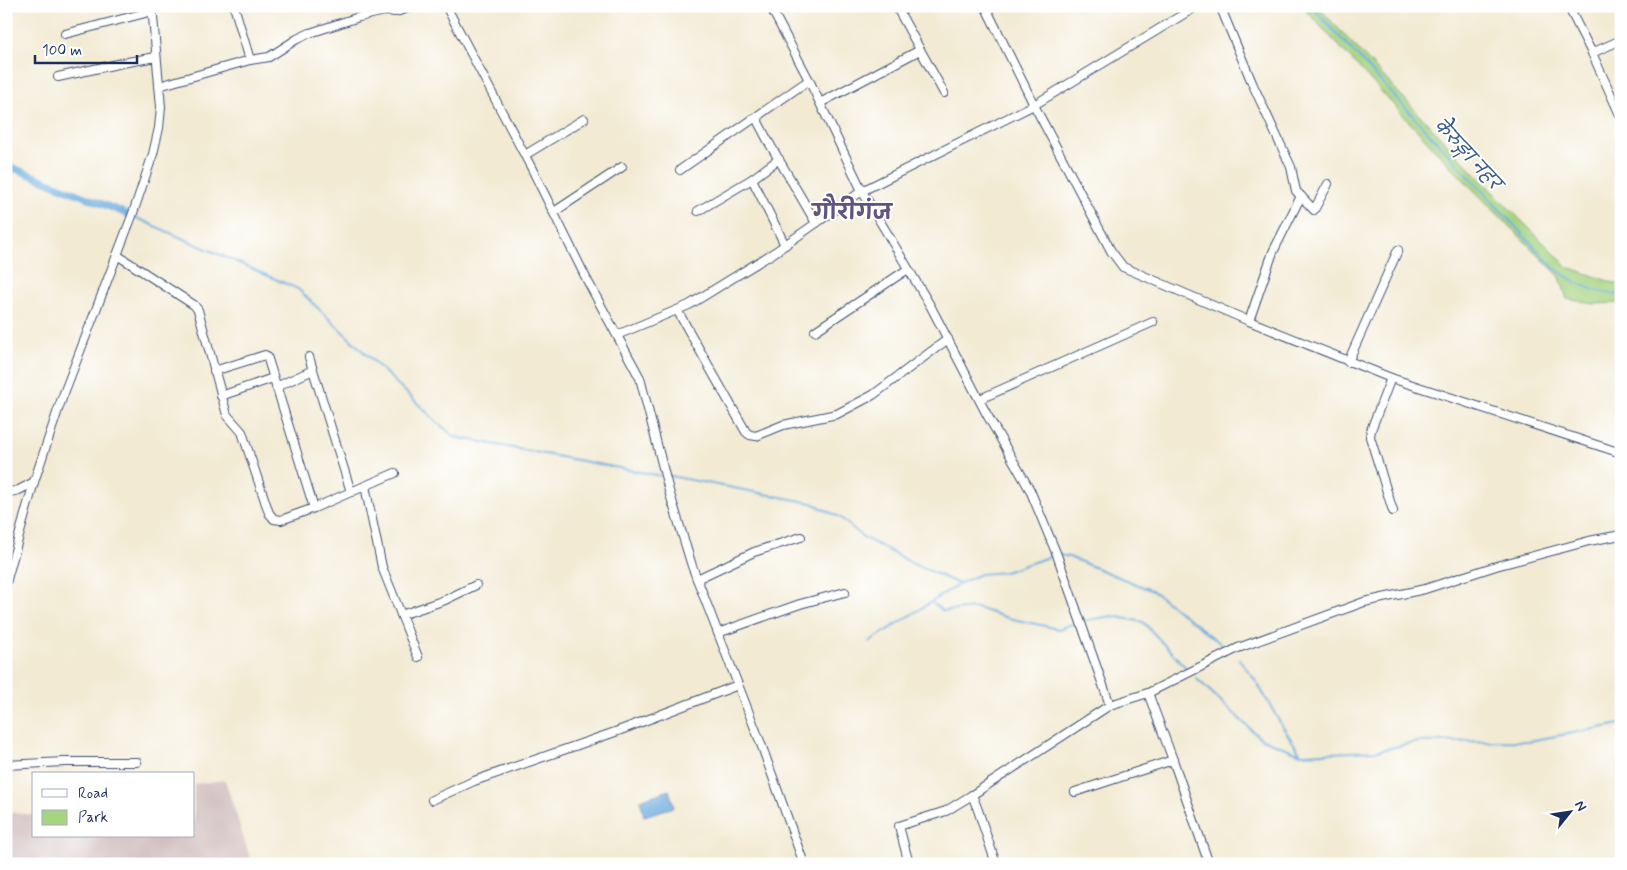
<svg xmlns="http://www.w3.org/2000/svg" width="1627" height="870" viewBox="0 0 1627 870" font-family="Mynerve,'Playpen Sans Deva',sans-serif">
  <rect width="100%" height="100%" fill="#fff"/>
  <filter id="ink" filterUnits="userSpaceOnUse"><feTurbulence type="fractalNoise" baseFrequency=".02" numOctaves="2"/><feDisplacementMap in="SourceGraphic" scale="10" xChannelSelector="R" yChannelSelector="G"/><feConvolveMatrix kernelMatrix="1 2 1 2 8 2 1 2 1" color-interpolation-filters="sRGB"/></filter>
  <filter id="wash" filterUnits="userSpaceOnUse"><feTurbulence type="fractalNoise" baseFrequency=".0096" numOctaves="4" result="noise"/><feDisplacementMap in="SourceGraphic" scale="20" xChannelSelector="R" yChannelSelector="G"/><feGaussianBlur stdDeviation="1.12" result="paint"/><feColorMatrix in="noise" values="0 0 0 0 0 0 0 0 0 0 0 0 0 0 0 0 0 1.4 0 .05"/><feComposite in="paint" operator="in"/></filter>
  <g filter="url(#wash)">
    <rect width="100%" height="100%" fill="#f2ead3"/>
    <!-- industrial -->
    <path fill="#d2bfc0" d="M225,780L252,864H6V812L34,815V836H194V784Z"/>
    <!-- green -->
    <path fill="#a7d481" stroke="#618270" d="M1302,6H1317L1480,179L1568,267L1614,283H1621V303L1594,304L1567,299L1560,277L1452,168Z"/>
    <!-- water -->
    <path fill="#69abdd" stroke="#426d9e" d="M669,790L674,807L644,816L640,800Z"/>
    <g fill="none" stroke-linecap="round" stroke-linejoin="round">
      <!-- stream -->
      <g stroke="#69abdd" stroke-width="2">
        <path d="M1311,6L1554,268C1575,283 1594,294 1621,294"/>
        <path d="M134,217L298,289L438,423L455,437L661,476"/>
        <path d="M670,476L812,503L841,518L863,537L914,564L959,584"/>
        <path d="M1059,555L1069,557L1153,591L1229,650"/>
        <path d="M931,602L943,611L977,608L1008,618L1059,629L1072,624"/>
        <path d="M1082,621L1112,616L1143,622L1188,670"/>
        <path d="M869,642L959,584L980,574L1005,572L1054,555"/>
        <path d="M1239,659L1256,681L1282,726L1301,754"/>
        <path d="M1196,678L1260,738L1301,754L1377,751L1417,742L1529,741L1621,724"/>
      </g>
      <!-- canal -->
      <path stroke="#69abdd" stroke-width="7" d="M6,165L132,216"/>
    </g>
  </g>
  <g filter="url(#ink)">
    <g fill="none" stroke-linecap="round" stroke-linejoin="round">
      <!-- minor casing -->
      <g stroke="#3b4b70" stroke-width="10">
        <g id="minor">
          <path d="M234,6L250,60"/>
          <path d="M446,6L531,167L587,280L640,378L669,491L692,566L761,744L804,864"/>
          <path d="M770,6L809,80L862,191L931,307L986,413L1030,490L1057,555L1110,705L1148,693L1173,760L1209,864"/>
          <path d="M896,6L944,93"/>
          <path d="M985,6L1034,105L1111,251L1123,267L1249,321L1391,378L1621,453"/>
          <path d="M1220,6L1253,85L1291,167L1296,191L1314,210L1328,184"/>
          <path d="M1568,6L1592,53L1621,117"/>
          <path d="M65,34L153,11"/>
          <path d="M1592,53L1621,40"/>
          <path d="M58,77L122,63L156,57"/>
          <path d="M159,86L250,60L269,57L297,39L310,33L359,17L385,11L396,12L414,6"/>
          <path d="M820,103L920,50"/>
          <path d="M759,115L758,122L768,141L816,223"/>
          <path d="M525,155L584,119"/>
          <path d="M779,159L752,179L785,245"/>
          <path d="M680,170L809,80"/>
          <path d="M698,211L752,179"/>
          <path d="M554,212L622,167"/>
          <path d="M117,255L194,305L198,310L227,415L242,432L269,513L274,519L281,520L314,508L395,473"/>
          <path d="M677,310L746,432L750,435L756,436L783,425L837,414L873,395L948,339"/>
          <path d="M1249,321L1273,252L1301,196"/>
          <path d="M815,331L908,269"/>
          <path d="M617,335L689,305L775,252L862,191L1034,105L1197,6"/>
          <path d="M309,357L313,370"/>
          <path d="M1348,362L1398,250"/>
          <path d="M214,371L265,355L267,356L314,508"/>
          <path d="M1391,378L1371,430L1370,437L1393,511"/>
          <path d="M276,387L313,370L351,492"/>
          <path d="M221,396L273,378"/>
          <path d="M980,399L1153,322"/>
          <path d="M365,486L382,567L418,657"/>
          <path d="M6,493L19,490L34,482"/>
          <path d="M697,579L754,552L801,537"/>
          <path d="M6,583L34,482L61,401L132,216L153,154L159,128L161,107L152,6"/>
          <path d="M401,615L445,600L476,585"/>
          <path d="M718,633L800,604L845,592"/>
          <path d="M1148,693L1238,648L1364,602L1425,589L1496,566L1589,541L1621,535"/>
          <path d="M6,765L64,762H137"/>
          <path d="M1075,792L1173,760"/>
          <path d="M432,800L474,781L618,731L738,685"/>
          <path d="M909,864L899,826L946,811L972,795"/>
          <path d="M996,864L978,810L972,795L1110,705"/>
        </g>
      </g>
      <!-- minor -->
      <use href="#minor" stroke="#fff" stroke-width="8"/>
    </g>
  </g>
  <g text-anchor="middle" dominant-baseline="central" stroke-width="4" stroke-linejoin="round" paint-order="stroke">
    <!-- water labels -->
    <g font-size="18" font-style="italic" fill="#365a8a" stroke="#fff">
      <text transform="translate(1467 155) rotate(47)">केेरुङ्गा नहर</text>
    </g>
    <!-- district labels -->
    <g font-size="21" font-weight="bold" fill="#61547d" stroke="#fff">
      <text x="852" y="213">गौरीगंज</text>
    </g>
  </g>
  <!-- margin -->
  <rect width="1627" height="870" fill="none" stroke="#fff" stroke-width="25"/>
  <!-- legend -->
  <rect x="32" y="772" width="162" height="65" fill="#ffffff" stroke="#a4acbf"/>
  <rect x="42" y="789" width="25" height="8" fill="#ffffff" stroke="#a4acbf"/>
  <text x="78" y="798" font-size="15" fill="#1b2f5e">Road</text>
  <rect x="42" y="810" width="25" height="15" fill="#a7d481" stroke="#a4acbf"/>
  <text x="78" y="822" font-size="15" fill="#1b2f5e">Park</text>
  <!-- north arrow -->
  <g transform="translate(1570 812) rotate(60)" stroke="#ffffff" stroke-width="4" paint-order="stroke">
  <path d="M0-4L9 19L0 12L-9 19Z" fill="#1b2f5e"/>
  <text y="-8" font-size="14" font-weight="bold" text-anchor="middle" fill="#1b2f5e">N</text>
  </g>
  <!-- scale -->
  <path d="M35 55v8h102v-8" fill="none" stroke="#1b2f5e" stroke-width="2.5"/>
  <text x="42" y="55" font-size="15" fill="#1b2f5e" stroke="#ffffff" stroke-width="4" paint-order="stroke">100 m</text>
</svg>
